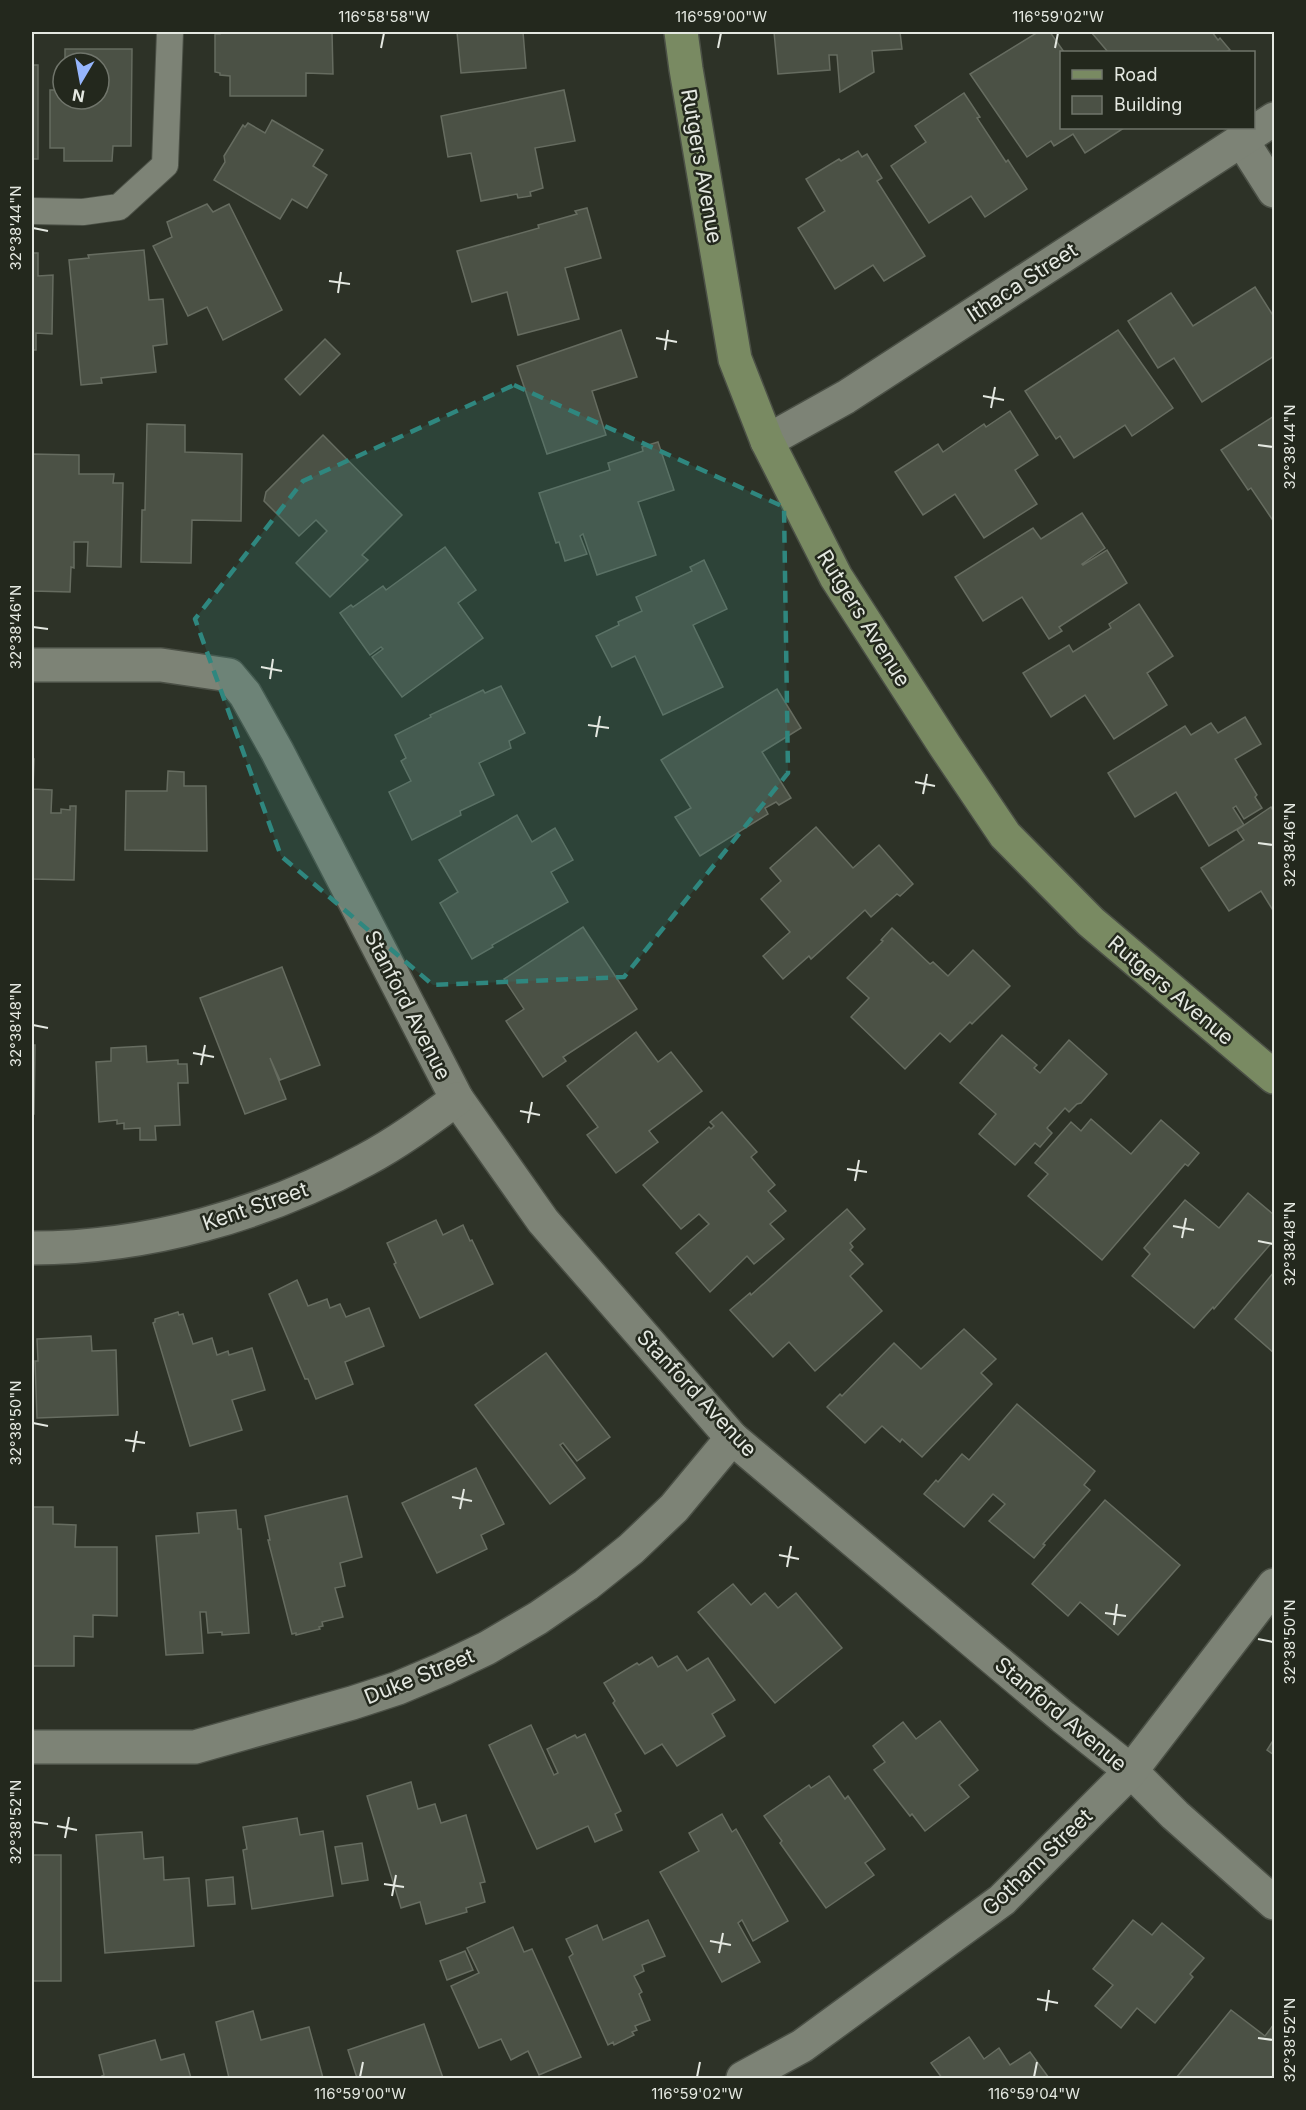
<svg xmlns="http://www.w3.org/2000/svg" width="1306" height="2110" viewBox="0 0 1306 2110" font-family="Inter,sans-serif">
  <rect width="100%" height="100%" fill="#2d3227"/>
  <!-- building -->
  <g fill="#4b5145" stroke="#666c60" stroke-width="1.5">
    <path d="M220,32H332L333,74L306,73V96H230V76L220,75V73L215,72V34H220Z"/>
    <path d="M457,32H523L526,68L461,73Z"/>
    <path d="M774,32H900L902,49L872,51L874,72L840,92L837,55H829L830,70L778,74Z"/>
    <path d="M1038,32H1050L1064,52H1062V128H1124L1085,153L1073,134L1054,146L1051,141L1027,157L970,74Z"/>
    <path d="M1091,32H1212L1218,40L1220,38L1230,50L1226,52H1108Z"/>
    <path d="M65,49H132L131,146H113L112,161H64V148H50V90H63V99H99V63H65Z"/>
    <rect x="32" y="65" width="6" height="94"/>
    <path d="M564,90L575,141L535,148L543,188L530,192L531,196L518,198L517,194L481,201L471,153L448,157L441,116Z"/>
    <path d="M964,93L980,117L977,118L1006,162L1008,160L1027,189L985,217L971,196L929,223L891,166L926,142L915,126Z"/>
    <path d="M272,120L323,150L313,166L327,175L307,208L292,199L280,219L214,180L225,162L224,156L243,125L245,127L248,123L265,133Z"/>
    <path d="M858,151L862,157L867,154L882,178L877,181L925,256L884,281L873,265L835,289L798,228L825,211L806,179L839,159L841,161Z"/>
    <path d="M207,204L213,212L229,204L282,310L223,340L207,307L188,316L153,246L172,237L167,222Z"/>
    <path d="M587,208L601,258L565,268L579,319L518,335L507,292L472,302L457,251L539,228L538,225L577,214L575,211Z"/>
    <path d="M144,250L149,300L163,299L167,344L153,346L156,372L101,378L102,383L81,385L69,260L89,258L88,255Z"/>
    <path d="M32,253H38V276L53,275L52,334L36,333V350H32Z"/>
    <path d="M1255,287L1274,317V356L1202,402L1174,358L1158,368L1128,321L1171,293L1193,326Z"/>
    <path d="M621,330L637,377L592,391L606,435L547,454L517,366Z"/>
    <path d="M1118,330L1173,408L1132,436L1125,425L1074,458L1060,436L1056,439L1025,391Z"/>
    <path d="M325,339L340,354L300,395L285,379Z"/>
    <path d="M1010,411L1038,455L1015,470L1037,504L984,538L955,494L923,515L895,472L938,444L943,452L984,424L986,427Z"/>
    <path d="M1274,416V522L1251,488L1248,490L1221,450Z"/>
    <path d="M147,424L185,425V452L242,454L241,521L192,520L191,563L141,562L142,510H145Z"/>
    <path d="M323,435L402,515L362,555L368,560L330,597L296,563L327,531L316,520L299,536L264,501L266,492Z"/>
    <path d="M658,442L674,490L638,502L656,555L597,575L583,534L580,536L587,554L565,561L559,542L556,543L539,493L610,470L608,463L643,451L642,447Z"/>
    <path d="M32,454L79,455V474H114L113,483H123L121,567L87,566L88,542H74V568L71,567L70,592L32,591Z"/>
    <path d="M1082,513L1105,548L1082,564L1083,565L1107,550L1127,583L1059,627L1062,631L1049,639L1022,597L983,621L955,577L1033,528L1041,539Z"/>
    <path d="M445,547L476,590L458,603L483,638L402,697L372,657L383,649L381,647L370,655L340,613L351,605L353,607L383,586L386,590Z"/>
    <path d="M704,560L727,609L693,625L723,687L663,715L635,656L612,667L596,636L619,625L618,622L642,611L636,597L692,571L690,567Z"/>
    <path d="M1139,604L1173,656L1147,673L1167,705L1114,739L1085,695L1051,717L1023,673L1069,645L1073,652L1111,628L1109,624Z"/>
    <path d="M501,686L525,733L509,741L511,748L479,763L494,795L460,811L461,815L412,840L389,792L411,781L401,761L406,758L395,735L431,717L430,715L483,690L485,693Z"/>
    <path d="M777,689L801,728L762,752L791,798L779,805L776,802L765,808L768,814L700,856L675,817L691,808L661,760Z"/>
    <path d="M1245,717L1261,744L1235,759L1257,795L1255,797L1262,808L1244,819L1236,806L1233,808L1244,825L1209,846L1176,792L1135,817L1108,773L1185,726L1191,735L1211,723L1218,733Z"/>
    <path d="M32,759H34L33,789L52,790L51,813H61V809L70,810V806H76L74,880L32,879Z"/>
    <path d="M168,771L184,772V786H206L207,851L125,850L126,791H167Z"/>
    <path d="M1271,807L1274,812V912L1261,891L1229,911L1201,868L1244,840L1237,830Z"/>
    <path d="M517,815L532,842L555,828L573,860L551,872L568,902L492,945L493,947L472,959L440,903L458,892L439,860Z"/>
    <path d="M816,827L853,868L879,845L913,884L900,896L897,894L871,917L865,910L811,959L809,956L783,979L763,956L790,932L761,899L781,881L770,868Z"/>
    <path d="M583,927L637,1009L563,1057L566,1061L543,1077L506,1021L524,1009L504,979Z"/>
    <path d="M892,928L930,964L933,962L948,976L973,950L1010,986L972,1024L970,1022L950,1042L940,1033L905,1069L851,1017L869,998L847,978L883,941L881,940Z"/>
    <path d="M282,967L320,1065L280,1080L270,1058L286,1099L245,1114L200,998Z"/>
    <path d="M636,1032L658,1062L671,1052L702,1091L649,1131L658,1142L616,1173L587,1135L598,1127L567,1086Z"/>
    <path d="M1002,1035L1037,1065L1034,1068L1040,1073L1069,1040L1107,1074L1081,1103L1077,1104L1069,1112L1065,1108L1047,1128L1052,1133L1040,1147L1035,1143L1015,1165L979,1134L996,1114L960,1083Z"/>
    <path d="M32,1045H35L34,1114H32Z"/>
    <path d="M146,1046L147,1062L178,1060V1064H187L188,1083H178L180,1125L155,1126L156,1140H140V1128L124,1129V1123L117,1124V1120L99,1122L96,1062L111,1061V1048Z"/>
    <path d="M722,1112L757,1152L751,1157L775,1185L768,1191L786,1211L770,1224L784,1239L754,1264L747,1256L710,1292L676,1253L709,1224L699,1214L681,1229L643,1185L709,1127L711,1129L714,1126L710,1122Z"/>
    <path d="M1091,1119L1131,1154L1161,1120L1199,1153L1188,1166L1185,1164L1102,1260L1028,1196L1048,1174L1035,1163L1071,1122L1081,1131Z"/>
    <path d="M1248,1193L1274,1215V1240L1214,1309L1213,1307L1194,1328L1132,1276L1150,1254L1144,1248L1185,1200L1219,1228Z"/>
    <path d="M847,1209L865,1229L850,1243L853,1247L850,1250L863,1264L850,1276L882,1311L815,1371L789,1342L773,1357L730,1310L750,1293L751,1295Z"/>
    <path d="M436,1220L443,1235L463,1225L470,1241L472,1240L493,1284L420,1318L394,1264L396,1263L387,1243Z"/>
    <path d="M1274,1272V1353L1235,1319Z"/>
    <path d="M297,1280L308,1306L327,1299L330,1308L340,1304L346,1317L369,1308L384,1346L345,1362L353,1384L316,1399L308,1379H305L269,1294Z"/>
    <path d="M178,1312L179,1315L183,1314L193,1344L212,1338L217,1355L228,1351L229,1355L252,1348L265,1390L232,1400L242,1430L190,1446L153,1323L155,1322V1319Z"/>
    <path d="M964,1329L996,1359L981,1373L992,1384L922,1457L902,1439L900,1442L882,1426L865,1443L827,1407L840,1394L842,1396L894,1343L921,1369Z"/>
    <path d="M91,1336L92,1351L116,1350L118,1415L37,1418L35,1361H38L37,1339Z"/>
    <path d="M546,1353L610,1437L577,1461L563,1443L560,1445L585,1478L550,1504L475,1405Z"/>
    <path d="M1017,1404L1095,1471L1084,1485L1090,1490L1043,1544L1045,1545L1034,1558L989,1521L1005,1504L993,1494L964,1527L924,1494L936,1480L938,1482L962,1454L969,1460Z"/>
    <path d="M476,1468L504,1524L481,1535L487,1549L437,1573L402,1503Z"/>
    <path d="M347,1496L362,1557L340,1563L345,1586L335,1588L343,1617L322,1622L323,1626L319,1627L320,1629L296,1635V1633L292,1634L268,1540H270L265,1516Z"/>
    <path d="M1105,1500L1180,1565L1118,1635L1080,1602L1068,1616L1032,1584Z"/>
    <path d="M32,1507H53V1524L76,1525L75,1547H117V1616L93,1615V1637L74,1636V1666H32Z"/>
    <path d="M236,1510L238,1529H241L249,1633L222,1635V1632L208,1633L206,1612H200L203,1653L166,1655L156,1536L199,1533L197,1513Z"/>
    <path d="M733,1584L751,1605L765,1593L778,1608L796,1593L842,1648L775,1703L698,1612Z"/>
    <path d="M677,1656L687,1671L708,1658L735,1700L712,1714L725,1736L677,1766L662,1744L645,1754L613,1703L615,1701L604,1683L637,1663L639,1665L652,1657L658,1667Z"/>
    <path d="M940,1721L978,1770L959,1785L969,1797L925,1831L912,1814L910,1816L874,1770L885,1762L873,1746L903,1722L916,1739Z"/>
    <path d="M531,1725L554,1775L558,1773L547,1749L575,1735L577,1738L585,1734L621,1811L615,1814L622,1830L595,1842L588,1826L537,1849L489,1745Z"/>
    <path d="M1274,1739V1755L1267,1750Z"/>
    <path d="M829,1776L845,1799L848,1796L885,1849L865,1863L874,1875L826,1908L780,1843L782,1841L764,1816L809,1785L811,1788Z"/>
    <path d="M411,1782L418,1809L435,1804L441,1823L466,1815L485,1882L480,1883L485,1902L466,1908L467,1912L426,1924L420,1902L401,1908L367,1796Z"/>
    <path d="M722,1814L732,1832L736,1829L788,1921L753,1941L742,1920L738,1923L760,1962L722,1982L660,1872L699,1851L689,1833Z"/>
    <path d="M297,1818L300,1835L323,1831L333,1896L252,1909L243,1850L247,1849L243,1827Z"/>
    <path d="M142,1832L144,1859L163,1857L164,1880L189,1878L194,1946L105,1953L96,1835Z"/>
    <path d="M362,1843L368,1880L342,1884L335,1847Z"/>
    <rect x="32" y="1855" width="29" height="126"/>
    <path d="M233,1877L235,1904L208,1906L206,1880Z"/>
    <path d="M648,1920L665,1956L642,1965L644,1971L634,1976L642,1992L639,1994L650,2020L635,2026L637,2030L632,2032L634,2035L614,2045L613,2042L608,2045L569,1957L573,1954L566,1939L597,1925L603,1940Z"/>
    <path d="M1133,1920L1152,1935L1162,1923L1204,1958L1190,1974L1193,1977L1155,2023L1137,2008L1121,2028L1095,2006L1113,1985L1093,1969Z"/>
    <path d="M513,1927L524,1952L532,1949L581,2057L539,2075L528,2051L511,2060L501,2039L479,2048L451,1986L479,1973L467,1948Z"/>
    <path d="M465,1951L473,1970L447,1980L440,1961Z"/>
    <path d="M1231,2010L1265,2036L1274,2024V2078H1176Z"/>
    <path d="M253,2011L261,2040L309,2027L323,2078H229L216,2022Z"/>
    <path d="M424,2024L443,2078H357L348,2050Z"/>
    <path d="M969,2037L984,2059L999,2048L1010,2065L1030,2052L1049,2078H942L931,2063Z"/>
    <path d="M155,2040L161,2060L184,2054L191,2078H100V2077L104,2075L99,2055Z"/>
  </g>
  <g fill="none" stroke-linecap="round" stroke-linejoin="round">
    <!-- service casing -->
    <g stroke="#4b5046" stroke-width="28">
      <path id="service" d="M32,211L83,212L119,207L165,165L170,32"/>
    </g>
    <!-- minor casing -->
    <g stroke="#4b5046" stroke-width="36">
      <g id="minor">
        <path d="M1241,139L1274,191"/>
        <path d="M767,441L846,397L1274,119"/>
        <path d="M32,665H161L229,675L245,694L277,751L457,1099L543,1221L732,1438L1063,1717L1131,1771L1175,1815L1274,1903"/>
        <path d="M32,1248C147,1248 264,1215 365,1160C397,1143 427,1121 457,1099"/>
        <path d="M32,1747H195L352,1703L398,1688L443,1669L487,1648L538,1618L586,1585L631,1549L674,1508L732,1438"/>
        <path d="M743,2078L802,2046L1002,1900L1131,1771L1274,1585"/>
      </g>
    </g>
    <!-- secondary casing -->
    <g stroke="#4b5046" stroke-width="36">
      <path id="secondary" d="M681,32L686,69L735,359L767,441L836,577L945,746L1005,835L1091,922L1274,1077"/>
    </g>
    <!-- service -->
    <use href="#service" stroke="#7d8376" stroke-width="26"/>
    <!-- minor -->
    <use href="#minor" stroke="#7d8376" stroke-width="33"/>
    <!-- secondary -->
    <use href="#secondary" stroke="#798a62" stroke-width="33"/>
  </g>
  <!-- marked area -->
  <path fill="#2f877f" fill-opacity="0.2" stroke="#2f877f" stroke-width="4.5" stroke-dasharray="12 8" stroke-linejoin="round" d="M514,385L784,507L788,773L624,977L433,985L281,856L195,619L303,481Z"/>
  <!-- ticks -->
  <path fill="none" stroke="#e4e8e1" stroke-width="2" d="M381,48L384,33M718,48L721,33M1055,48L1058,33M33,228L48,231M329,281L350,284M338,293L341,272M656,338L677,342M665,350L668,330M983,396L1004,400M991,408L995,387M1258,445L1273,447M33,627L48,629M261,667L282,671M270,679L273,659M588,725L609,728M596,737L600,716M915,782L935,786M923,794L927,774M1258,843L1273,845M33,1025L48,1028M193,1053L214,1057M201,1065L205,1045M520,1111L540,1115M528,1123L532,1102M847,1169L867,1172M855,1181L859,1160M1173,1226L1194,1230M1182,1238L1186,1218M1258,1241L1273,1244M33,1423L48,1426M125,1440L145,1443M133,1452L137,1431M452,1497L472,1501M460,1509L464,1489M779,1555L799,1559M787,1567L791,1546M1105,1613L1126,1616M1114,1625L1117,1604M1258,1639L1273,1642M33,1822L48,1824M57,1826L77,1830M65,1838L69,1817M384,1884L404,1887M392,1896L396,1875M710,1941L731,1945M719,1953L723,1933M1037,1999L1058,2003M1046,2011L1049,1990M1258,2038L1273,2040M360,2077L363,2062M697,2077L700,2062M1034,2077L1037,2062"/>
  <g text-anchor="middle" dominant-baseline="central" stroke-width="5" stroke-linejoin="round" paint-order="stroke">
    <!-- street labels -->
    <g font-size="21" fill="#e4e8e1" stroke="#23281d">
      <text transform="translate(702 166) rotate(80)">Rutgers Avenue</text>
      <text transform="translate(1022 282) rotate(-33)">Ithaca Street</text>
      <text transform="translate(864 618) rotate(58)">Rutgers Avenue</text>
      <text transform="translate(1171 990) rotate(40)">Rutgers Avenue</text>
      <text transform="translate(408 1005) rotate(63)">Stanford Avenue</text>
      <text transform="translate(255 1206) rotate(-19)">Kent Street</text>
      <text transform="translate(697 1393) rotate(47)">Stanford Avenue</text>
      <text transform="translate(419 1676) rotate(-22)">Duke Street</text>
      <text transform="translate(1061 1714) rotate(40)">Stanford Avenue</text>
      <text transform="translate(1037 1862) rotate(-44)">Gotham Street</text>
    </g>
  </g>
  <!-- border -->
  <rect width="1306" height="2110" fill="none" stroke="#23281d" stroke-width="66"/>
  <!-- legend -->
  <rect x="1060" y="51" width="195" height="78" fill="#23281d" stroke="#70756b" stroke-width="1.5"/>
  <rect x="1072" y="70" width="30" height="9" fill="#798a62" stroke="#70756b" stroke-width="1.5"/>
  <text x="1114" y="81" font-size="18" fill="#e4e8e1">Road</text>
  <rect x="1072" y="96" width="30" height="18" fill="#4b5145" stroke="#70756b" stroke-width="1.5"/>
  <text x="1114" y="111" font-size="18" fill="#e4e8e1">Building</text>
  <!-- north arrow -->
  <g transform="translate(81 81) rotate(190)"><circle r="28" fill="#23281d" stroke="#70756b" stroke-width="1.5"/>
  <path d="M0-4.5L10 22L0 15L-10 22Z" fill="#96b6fd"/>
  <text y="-9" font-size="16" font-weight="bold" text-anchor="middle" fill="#e4e8e1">N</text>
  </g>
  <rect x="33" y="33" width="1240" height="2044" fill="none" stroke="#e4e8e1" stroke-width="2"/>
  <g font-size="15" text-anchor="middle" fill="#e4e8e1">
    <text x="384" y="22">116°58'58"W</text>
    <text x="721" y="22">116°59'00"W</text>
    <text x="1058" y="22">116°59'02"W</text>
    <text transform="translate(16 228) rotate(-90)" y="5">32°38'44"N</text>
    <text transform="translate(1290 447) rotate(-90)" y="5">32°38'44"N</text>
    <text transform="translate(16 627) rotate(-90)" y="5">32°38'46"N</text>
    <text transform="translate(1290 845) rotate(-90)" y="5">32°38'46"N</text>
    <text transform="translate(16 1025) rotate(-90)" y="5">32°38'48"N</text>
    <text transform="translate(1290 1244) rotate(-90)" y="5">32°38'48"N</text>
    <text transform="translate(16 1423) rotate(-90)" y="5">32°38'50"N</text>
    <text transform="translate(1290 1642) rotate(-90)" y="5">32°38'50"N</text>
    <text transform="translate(16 1822) rotate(-90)" y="5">32°38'52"N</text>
    <text transform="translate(1290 2040) rotate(-90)" y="5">32°38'52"N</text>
    <text x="360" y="2099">116°59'00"W</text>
    <text x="697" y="2099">116°59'02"W</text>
    <text x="1034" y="2099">116°59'04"W</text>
  </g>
</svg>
